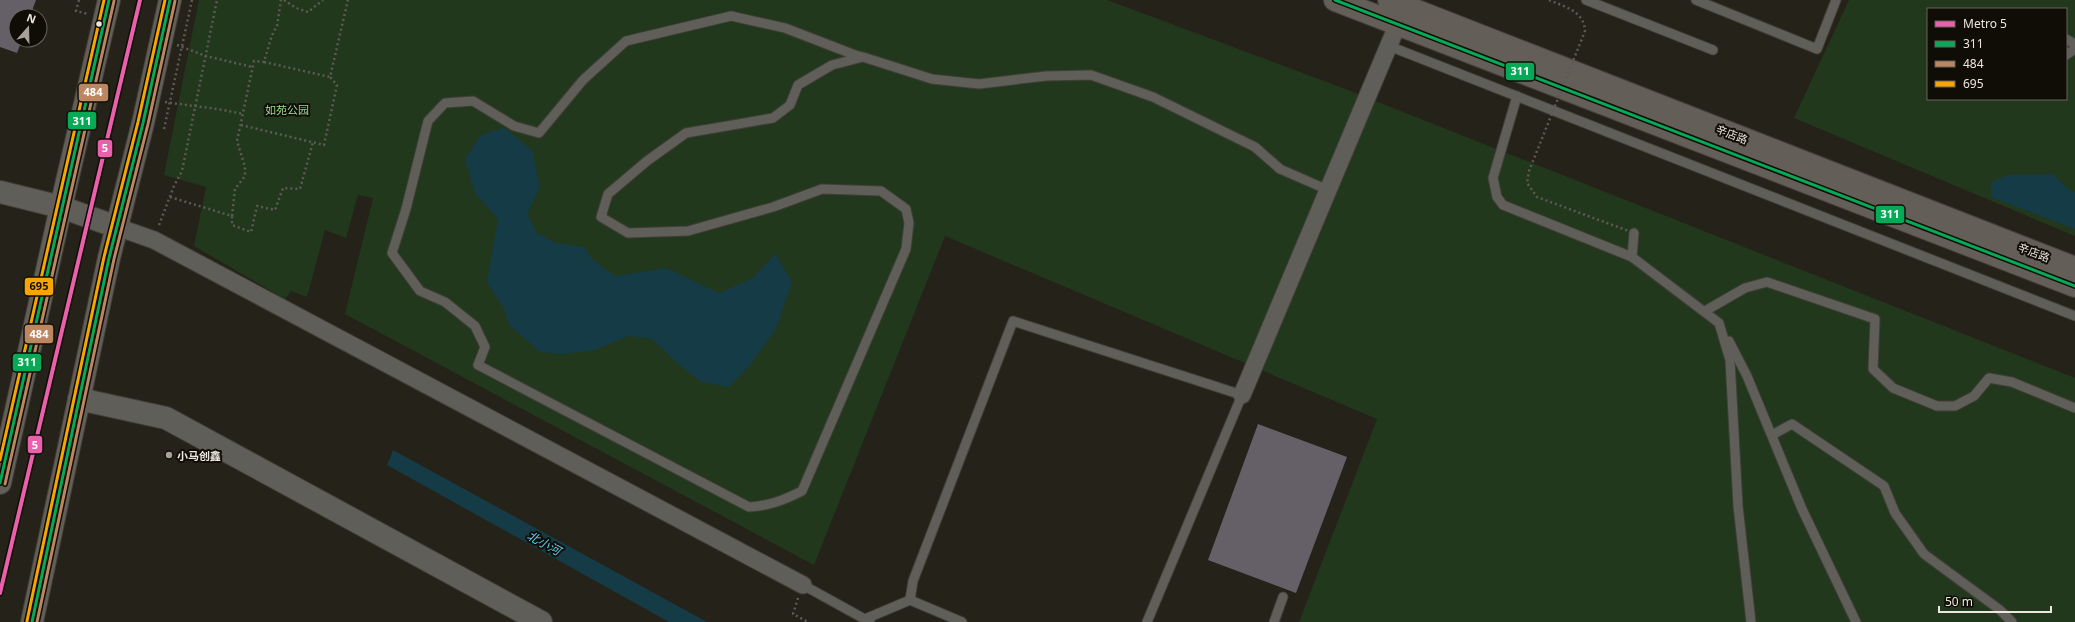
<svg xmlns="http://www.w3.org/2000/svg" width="2075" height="622" viewBox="0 0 2075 622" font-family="'Noto Sans','Noto Sans SC',sans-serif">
  <rect width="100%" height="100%" fill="#25221a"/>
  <!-- green -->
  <g fill="#22381d" fill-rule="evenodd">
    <path d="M199,0H1107L1340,87L2075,378V622H1299L1377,419L945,236L814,565L345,314L373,198L358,195L346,238L325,230L307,297L291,291L285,299L194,246L206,187L164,175Z"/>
    <path d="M1849,0H2075V236L1794,118ZM1928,9H2066V99H1928Z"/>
  </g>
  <!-- water -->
  <g fill="#153b46">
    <path d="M504,128L532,150L540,187L527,214L537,233L556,243L584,247L592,259L615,276L666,268L719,293L753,278L775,254L792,282L776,329L750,365L729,387L702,382L679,365L652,339L629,336L595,350L564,354L540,352L509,325L504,308L487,283L498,219L475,193L465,159L481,135Z"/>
    <path d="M2053,174L2068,189L2075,192V229L1991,197V182L2008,175Z"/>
    <path d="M393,450L707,622H669L387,465Z"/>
  </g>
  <!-- building -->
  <g fill="#656068">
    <path d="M0,0H36L30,16H16V40H22L17,53L0,47Z"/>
    <path d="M1258,424L1347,457L1296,593L1208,560Z"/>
  </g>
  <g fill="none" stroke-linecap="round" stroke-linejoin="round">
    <!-- service casing -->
    <g stroke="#423f39" stroke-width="11">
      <g id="service">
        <path d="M1586,0L1713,50"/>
        <path d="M1696,0L1817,49L1836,0"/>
        <path d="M2066,39L2075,44"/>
        <path d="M1389,46L2075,316"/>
        <path d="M2066,55L2075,49"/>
        <path d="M863,57L832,65L798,85L790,105L773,118L686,133L647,161L608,194L601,217L628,233L688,231L773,207L822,189L881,191L906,209L909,223L906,249L802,491C784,500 769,506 749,507L478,365L485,347L475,326L445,302L420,291L392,253L406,209L428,121L445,103L473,101L514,126L539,133L583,80L626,41L731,16L785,28L855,55L863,57L932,79L979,84L1046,76L1091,75L1153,97L1255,147L1280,169L1328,190"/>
        <path d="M1517,96L1493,178L1497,197L1503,205L1632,257"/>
        <path d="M1634,233L1632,257L1719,323L1730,360L1738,506L1751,622"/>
        <path d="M1705,311L1745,288L1767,282L1875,319L1873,369L1893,388L1937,406H1955L1974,396L1989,378L2012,382L2075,408"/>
        <path d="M1729,341L1747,376L1802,509L1856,622"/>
        <path d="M1772,435L1792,424L1884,486L1895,513L1924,554L2000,610L2012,622"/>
        <path d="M803,585L870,622"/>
        <path d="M910,600L962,622"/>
        <path d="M865,619L910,600L913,581L1013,321L1242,395L1147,622"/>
        <path d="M1274,622L1283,597"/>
      </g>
    </g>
    <!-- minor casing -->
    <g stroke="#423f39" stroke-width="19">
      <g id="minor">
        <path d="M117,227L154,240L803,585"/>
        <path d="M1242,395L1402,14"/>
      </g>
    </g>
    <!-- tertiary casing -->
    <g stroke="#423f39" stroke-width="24">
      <g id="tertiary">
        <path d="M0,192L61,207L117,227"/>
        <path d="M79,399L166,418L541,622"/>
      </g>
    </g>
    <!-- primary casing -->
    <g stroke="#423f39" stroke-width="24">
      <g id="primary">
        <path d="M1335,0L2075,286"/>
        <path d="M1389,0L2075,268"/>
        <path d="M0,483L61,207L109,0"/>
        <path d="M32,622L109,258L143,123L170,0"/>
      </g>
    </g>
    <!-- path -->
    <g stroke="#5d5a56" stroke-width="2.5" stroke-dasharray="2 3" stroke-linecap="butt">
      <path d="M79,0L76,11L88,14"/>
      <path d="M284,0L296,8L308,12L323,0"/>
      <path d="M177,45L206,56L252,67"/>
      <path d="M264,62L330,77"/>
      <path d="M165,102C191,106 217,108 243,114"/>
      <path d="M241,125L324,145L337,85L330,77L348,0"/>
      <path d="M170,197L232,216V225L251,232L257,206L275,210L283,188L300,189L313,142"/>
      <path d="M232,216L235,189L245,176V167L237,141L254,61L264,62L272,35L277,26L281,0"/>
      <path d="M159,225L174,186L182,171L217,0"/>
      <path d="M798,598L793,614L808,622"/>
    </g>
    <!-- service -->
    <use href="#service" stroke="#605e58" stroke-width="9"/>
    <!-- minor -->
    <use href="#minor" stroke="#605e58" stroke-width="17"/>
    <!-- tertiary -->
    <use href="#tertiary" stroke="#605e58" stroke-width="22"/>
    <!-- primary -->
    <use href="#primary" stroke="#645e58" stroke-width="22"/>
    <!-- path-bridge -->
    <g stroke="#5d5a56" stroke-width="2.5" stroke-dasharray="2 3" stroke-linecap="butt">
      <path d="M1549,0C1565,7 1584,11 1585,31L1529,171L1527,183L1537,197L1634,233"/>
      <path d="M164,129L192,0"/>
    </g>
    <!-- bus-1 casing -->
    <g stroke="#100d07" stroke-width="6">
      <g id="bus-1">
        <path d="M1335,0L2075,286"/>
        <path d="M0,483L109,0"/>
        <path d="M32,622L109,258L143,123L170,0"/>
      </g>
    </g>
    <!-- bus-2 casing -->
    <g stroke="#100d07" stroke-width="6">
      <g id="bus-2">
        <path d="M5,484L114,1"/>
        <path d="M37,622L114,259L148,124L175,1"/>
      </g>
    </g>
    <!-- bus-3 casing -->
    <g stroke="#100d07" stroke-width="6">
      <g id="bus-3">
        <path d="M0,460L104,0"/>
        <path d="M27,621L104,257L138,122L165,0"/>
      </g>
    </g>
    <!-- bus-1 -->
    <use href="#bus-1" stroke="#06aa56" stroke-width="3"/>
    <!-- bus-2 -->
    <use href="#bus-2" stroke="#bb8660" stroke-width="3"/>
    <!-- bus-3 -->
    <use href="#bus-3" stroke="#f7a600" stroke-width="3"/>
    <!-- metro-1 casing -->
    <g stroke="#100d07" stroke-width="7">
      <path id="metro-1" d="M0,593L140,0"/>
    </g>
    <!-- metro-1 -->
    <use href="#metro-1" stroke="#eb60ac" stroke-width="4"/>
  </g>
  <!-- markers -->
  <circle fill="#ece7de" stroke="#100d07" stroke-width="1.5" cx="99" cy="24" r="3.5"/>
  <circle fill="#a6a299" stroke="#100d07" stroke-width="1.5" cx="169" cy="455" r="4"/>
  <g text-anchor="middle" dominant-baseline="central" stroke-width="4" stroke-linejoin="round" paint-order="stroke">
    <!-- park labels -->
    <g font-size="11" fill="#9cd891" stroke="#100d07">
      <text x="287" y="109">如苑公园</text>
    </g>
    <!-- street labels -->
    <g font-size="11" fill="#ece7de" stroke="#100d07">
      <text transform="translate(1732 134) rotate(21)">辛店路</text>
      <text transform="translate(2034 252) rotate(21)">辛店路</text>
    </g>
    <!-- poi labels -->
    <g font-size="11" font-weight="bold" fill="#ece7de" stroke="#100d07" text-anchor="start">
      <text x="177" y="455">小马创鑫</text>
    </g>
    <!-- water labels -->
    <g font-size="12" font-style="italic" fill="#5ad0f0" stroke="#100d07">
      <text transform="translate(544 543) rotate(29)">北小河</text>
    </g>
  </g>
  <g stroke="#100d07" stroke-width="1.5">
    <rect x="1505" y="62" width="30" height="19" rx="4" fill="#06aa56"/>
    <rect x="78" y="83" width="31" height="19" rx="4" fill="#bb8660"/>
    <rect x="67" y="111" width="30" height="19" rx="4" fill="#06aa56"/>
    <rect x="97" y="139" width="16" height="19" rx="4" fill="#eb60ac"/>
    <rect x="1875" y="205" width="30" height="19" rx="4" fill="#06aa56"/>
    <rect x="24" y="277" width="30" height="19" rx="4" fill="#f7a600"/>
    <rect x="24" y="324" width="30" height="20" rx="4" fill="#bb8660"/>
    <rect x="12" y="353" width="30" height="19" rx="4" fill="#06aa56"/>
    <rect x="27" y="435" width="16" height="19" rx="4" fill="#eb60ac"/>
  </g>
  <g font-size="11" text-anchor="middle" font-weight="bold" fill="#fff">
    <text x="1520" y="75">311</text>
    <text x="93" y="96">484</text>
    <text x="82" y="125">311</text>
    <text x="105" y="152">5</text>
    <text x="1890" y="218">311</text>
    <text x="39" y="338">484</text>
    <text x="27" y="366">311</text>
    <text x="35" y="449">5</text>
  </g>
  <g font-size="11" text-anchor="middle" font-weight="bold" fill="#111">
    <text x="39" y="290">695</text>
  </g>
  <!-- legend -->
  <rect x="1927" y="8" width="140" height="92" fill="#100d07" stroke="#68645d"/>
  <rect x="1935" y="21" width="20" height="6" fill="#eb60ac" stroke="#68645d"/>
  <text x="1963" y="28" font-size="12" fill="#ece7de">Metro 5</text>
  <rect x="1935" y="41" width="20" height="6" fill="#06aa56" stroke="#68645d"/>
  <text x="1963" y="48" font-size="12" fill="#ece7de">311</text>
  <rect x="1935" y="61" width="20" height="6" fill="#bb8660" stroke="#68645d"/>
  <text x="1963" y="68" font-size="12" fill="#ece7de">484</text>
  <rect x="1935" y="81" width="20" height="6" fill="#f7a600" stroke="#68645d"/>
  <text x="1963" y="88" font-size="12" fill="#ece7de">695</text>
  <!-- north arrow -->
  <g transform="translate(28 28) rotate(20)"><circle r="19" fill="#100d07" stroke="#68645d"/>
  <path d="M0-3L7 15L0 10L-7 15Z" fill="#a6a299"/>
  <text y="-6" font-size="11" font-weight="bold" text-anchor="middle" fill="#ece7de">N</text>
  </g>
  <!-- scale -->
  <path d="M1939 606v6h112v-6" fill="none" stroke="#ece7de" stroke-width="2"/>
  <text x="1945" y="606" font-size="12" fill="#ece7de" stroke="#100d07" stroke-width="3" paint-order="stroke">50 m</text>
</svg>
